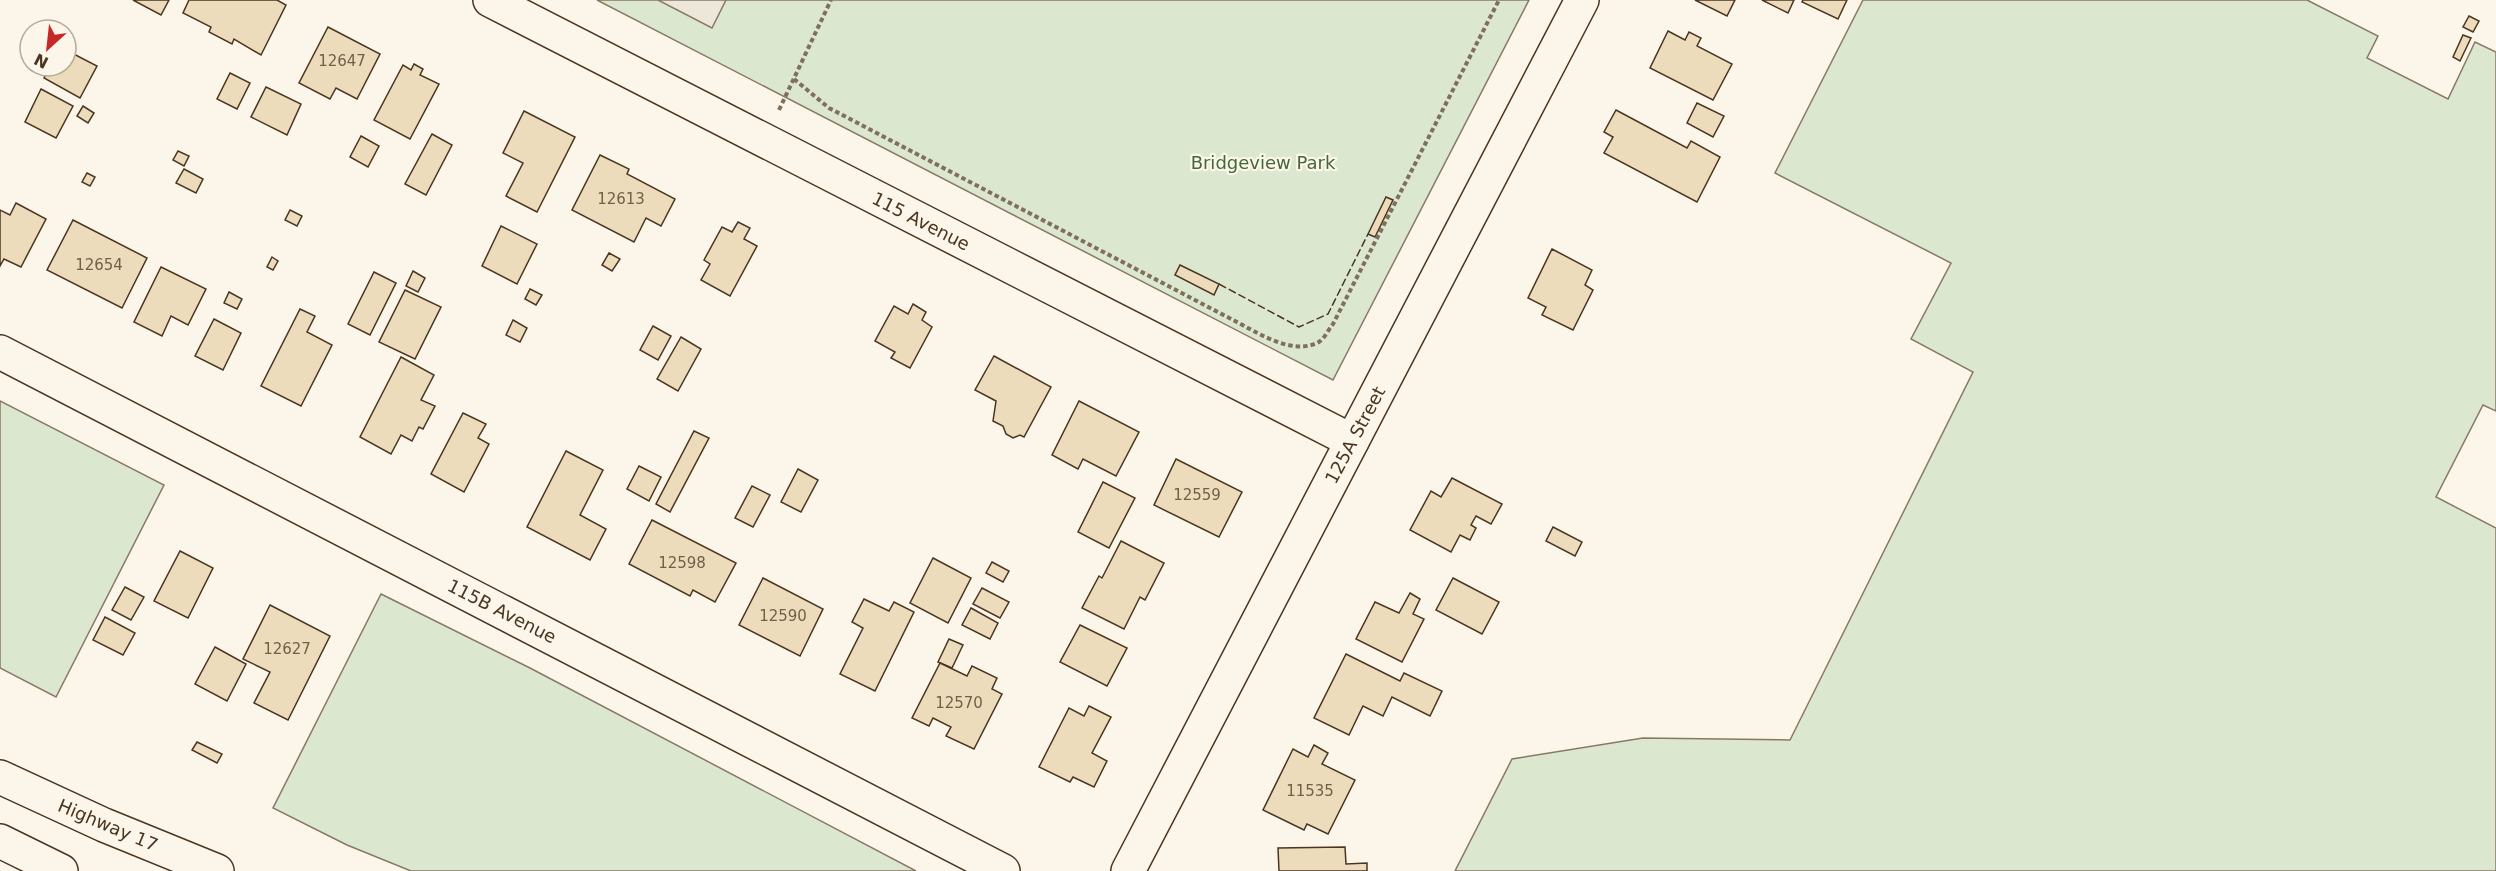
<svg xmlns="http://www.w3.org/2000/svg" width="2496" height="871" viewBox="0 0 2496 871" font-family="'DejaVu Sans',sans-serif">
  <rect width="100%" height="100%" fill="#fbf6e9"/>
  <!-- green -->
  <g fill="#dce7d0" stroke="#887966" stroke-width="1.5">
    <path d="M597,0H1529L1333,380Z"/>
    <path d="M1863,0H2307L2378,36L2367,58L2448,99L2475,42L2496,52V411L2483,405L2436,497L2496,528V871H1455L1512,759L1643,738L1790,740L1973,372L1911,339L1951,263L1775,173Z"/>
    <path d="M0,401L164,485L56,697L0,668Z"/>
    <path d="M381,594L530,668L916,871H411L347,845L273,808Z"/>
  </g>
  <!-- parking -->
  <path fill="#ede7d9" stroke="#887966" stroke-width="1.5" d="M658,0H726L712,28Z"/>
  <!-- building -->
  <g fill="#ecdcbc" stroke="#4a3520" stroke-width="1.5">
    <path d="M133,0H169L161,15Z"/>
    <path d="M189,0H277L286,5L261,55L234,39L232,44L209,32L211,27L183,13Z"/>
    <path d="M1695,0H1735L1727,16Z"/>
    <path d="M1762,0H1794L1788,13Z"/>
    <path d="M1803,0H1847L1838,19L1802,2Z"/>
    <path d="M2469,16L2479,21L2473,32L2463,27Z"/>
    <path d="M328,27L380,54L357,99L336,88L330,99L299,83Z"/>
    <path d="M1668,31L1685,40L1689,32L1701,38L1697,46L1732,64L1713,100L1650,68Z"/>
    <path d="M2463,35L2471,38L2460,61L2453,57Z"/>
    <path d="M66,50L97,66L80,98L44,78L50,67L66,66Z"/>
    <path d="M414,64L423,69L420,75L439,84L410,139L374,120L403,65L411,70Z"/>
    <path d="M230,73L250,83L237,109L217,99Z"/>
    <path d="M266,87L301,104L287,135L251,117Z"/>
    <path d="M41,89L73,106L56,138L25,122Z"/>
    <path d="M1697,103L1724,116L1713,137L1687,123Z"/>
    <path d="M83,106L94,113L88,123L77,116Z"/>
    <path d="M1616,110L1687,148L1691,141L1720,157L1697,202L1604,153L1613,137L1604,132Z"/>
    <path d="M524,111L575,137L537,212L506,196L523,163L503,153Z"/>
    <path d="M432,134L452,145L426,195L405,184Z"/>
    <path d="M361,136L379,146L368,167L350,157Z"/>
    <path d="M178,151L189,156L184,166L173,160Z"/>
    <path d="M600,155L629,169L627,174L675,199L661,226L646,218L634,242L572,210Z"/>
    <path d="M184,169L203,179L196,193L176,183Z"/>
    <path d="M87,173L95,177L90,186L82,182Z"/>
    <path d="M1386,197L1393,200L1375,237L1368,234Z"/>
    <path d="M16,203L46,219L21,267L4,259L0,266V210L10,215Z"/>
    <path d="M290,210L302,216L297,226L285,220Z"/>
    <path d="M73,220L147,258L122,308L47,270Z"/>
    <path d="M738,222L750,228L744,239L757,246L730,296L701,280L710,264L704,260L722,227L732,232Z"/>
    <path d="M501,226L537,244L517,284L482,266Z"/>
    <path d="M1552,249L1592,270L1585,285L1593,290L1573,330L1542,315L1546,307L1528,298Z"/>
    <path d="M609,253L620,259L612,271L602,265Z"/>
    <path d="M272,257L278,261L273,270L267,267Z"/>
    <path d="M1180,265L1219,284L1214,295L1175,275Z"/>
    <path d="M161,267L206,289L188,325L171,316L162,336L134,322Z"/>
    <path d="M413,271L425,278L418,292L406,286Z"/>
    <path d="M374,272L396,283L370,335L348,324Z"/>
    <path d="M530,289L542,295L536,305L525,299Z"/>
    <path d="M405,290L441,307L415,359L379,342Z"/>
    <path d="M229,292L242,299L237,309L224,303Z"/>
    <path d="M913,304L926,312L922,320L932,327L910,368L891,358L895,352L875,341L894,306L908,314Z"/>
    <path d="M300,309L315,316L307,332L332,345L301,406L261,386Z"/>
    <path d="M214,319L241,333L223,370L195,356Z"/>
    <path d="M513,320L527,328L520,342L506,335Z"/>
    <path d="M653,326L671,336L658,360L640,350Z"/>
    <path d="M681,337L701,349L678,391L657,379Z"/>
    <path d="M994,356L1051,387L1024,437L1020,435L1013,438L1006,434L1003,426L993,421L996,401L975,390Z"/>
    <path d="M401,357L434,375L421,400L435,406L423,429L419,427L412,441L401,435L391,454L360,437Z"/>
    <path d="M1079,401L1139,432L1116,476L1083,459L1078,469L1052,455Z"/>
    <path d="M463,413L486,424L478,438L489,444L464,492L431,474Z"/>
    <path d="M694,431L709,438L670,512L656,504Z"/>
    <path d="M566,451L603,470L580,515L606,529L590,560L527,527Z"/>
    <path d="M1176,459L1242,492L1219,537L1154,505Z"/>
    <path d="M639,466L661,477L649,501L627,489Z"/>
    <path d="M798,469L818,480L801,512L781,502Z"/>
    <path d="M1452,478L1502,504L1491,524L1476,516L1471,525L1476,528L1470,540L1460,535L1451,552L1410,530L1431,491L1441,497Z"/>
    <path d="M1103,482L1135,498L1109,548L1078,532Z"/>
    <path d="M752,486L770,495L753,527L735,518Z"/>
    <path d="M652,520L736,563L715,602L693,590L690,596L629,564Z"/>
    <path d="M1553,527L1582,542L1575,556L1546,541Z"/>
    <path d="M1121,541L1164,563L1145,600L1140,597L1124,629L1082,608L1099,576L1102,578Z"/>
    <path d="M180,551L213,568L188,618L154,601Z"/>
    <path d="M933,558L971,578L948,623L910,603Z"/>
    <path d="M992,562L1009,571L1003,582L986,573Z"/>
    <path d="M763,578L823,609L800,656L739,625Z"/>
    <path d="M1453,578L1499,602L1482,634L1436,610Z"/>
    <path d="M125,587L144,597L131,620L112,610Z"/>
    <path d="M982,588L1009,602L1000,618L973,604Z"/>
    <path d="M1410,593L1420,599L1413,614L1424,619L1402,662L1356,639L1375,602L1399,613Z"/>
    <path d="M864,599L889,611L894,602L914,612L875,691L840,674L863,628L852,622Z"/>
    <path d="M270,605L330,636L288,720L254,703L270,672L243,659Z"/>
    <path d="M971,608L998,623L990,639L962,625Z"/>
    <path d="M105,617L135,633L123,655L93,640Z"/>
    <path d="M1080,625L1127,648L1107,686L1060,662Z"/>
    <path d="M949,639L963,645L952,668L938,662Z"/>
    <path d="M215,647L246,664L227,701L195,684Z"/>
    <path d="M1346,654L1400,681L1404,673L1442,691L1430,716L1392,697L1383,716L1363,706L1349,735L1314,718Z"/>
    <path d="M940,663L967,676L972,666L997,678L992,689L1002,694L974,749L946,736L951,727L933,718L929,726L912,718Z"/>
    <path d="M1089,706L1111,717L1092,753L1107,761L1094,787L1073,777L1070,782L1039,767L1069,708L1084,716Z"/>
    <path d="M197,742L222,754L217,763L192,750Z"/>
    <path d="M1314,745L1328,753L1322,764L1355,780L1328,834L1307,824L1304,830L1263,810L1293,749L1308,757Z"/>
    <path d="M1345,847L1346,864L1367,863V871H1279L1278,848Z"/>
  </g>
  <g fill="none" stroke-linecap="round" stroke-linejoin="round">
    <!-- minor casing -->
    <g stroke="#4a3520" stroke-width="36">
      <g id="minor">
        <path d="M490,0L1352,441"/>
        <path d="M0,352L1003,871"/>
        <path d="M1128,871L1582,0"/>
      </g>
    </g>
    <!-- highway casing -->
    <g stroke="#4a3520" stroke-width="36">
      <g id="highway">
        <path d="M0,777L104,825L217,871"/>
        <path d="M0,841L61,871"/>
      </g>
    </g>
    <!-- path -->
    <g stroke="#7f6f5c" stroke-width="4" stroke-dasharray="4.5 3" stroke-linecap="butt">
      <path d="M794,79L829,108L1235,321C1258,333 1291,355 1317,343C1324,340 1328,330 1333,324L1499,0"/>
      <path d="M779,110L831,0"/>
    </g>
    <!-- minor -->
    <use href="#minor" stroke="#fbf6e9" stroke-width="33"/>
    <!-- highway -->
    <use href="#highway" stroke="#fbf6e9" stroke-width="33"/>
    <!-- fence -->
    <path stroke="#4a3520" stroke-width="1.5" stroke-dasharray="8 3" stroke-linecap="butt" d="M1219,284L1299,327L1328,314L1368,234"/>
  </g>
  <g text-anchor="middle" dominant-baseline="central" stroke-width="4.5" stroke-linejoin="round" paint-order="stroke">
    <!-- number labels -->
    <g font-size="15" fill="#725f47">
      <text x="342" y="61">12647</text>
      <text x="621" y="199">12613</text>
      <text x="99" y="265">12654</text>
      <text x="1197" y="495">12559</text>
      <text x="682" y="563">12598</text>
      <text x="783" y="616">12590</text>
      <text x="287" y="649">12627</text>
      <text x="959" y="703">12570</text>
      <text x="1310" y="791">11535</text>
    </g>
    <!-- park labels -->
    <g font-size="18" fill="#436837" stroke="#fbf6e9">
      <text x="1263" y="162">Bridgeview Park</text>
    </g>
    <!-- street labels -->
    <g font-size="18" fill="#4a3520" stroke="#fbf6e9">
      <text transform="translate(921 221) rotate(27)">115 Avenue</text>
      <text transform="translate(1355 435) rotate(-62)">125A Street</text>
      <text transform="translate(502 611) rotate(27)">115B Avenue</text>
      <text transform="translate(108 825) rotate(23)">Highway 17</text>
    </g>
  </g>
  <!-- north arrow -->
  <g transform="translate(48 48) rotate(207)"><circle r="28" fill="#fbf6e9" stroke="#b4a999" stroke-width="1.5"/>
  <path d="M0-4.5L10 22L0 15L-10 22Z" fill="#c62828"/>
  <text y="-9" font-size="16" font-weight="bold" text-anchor="middle" fill="#4a3520">N</text>
  </g>
</svg>
